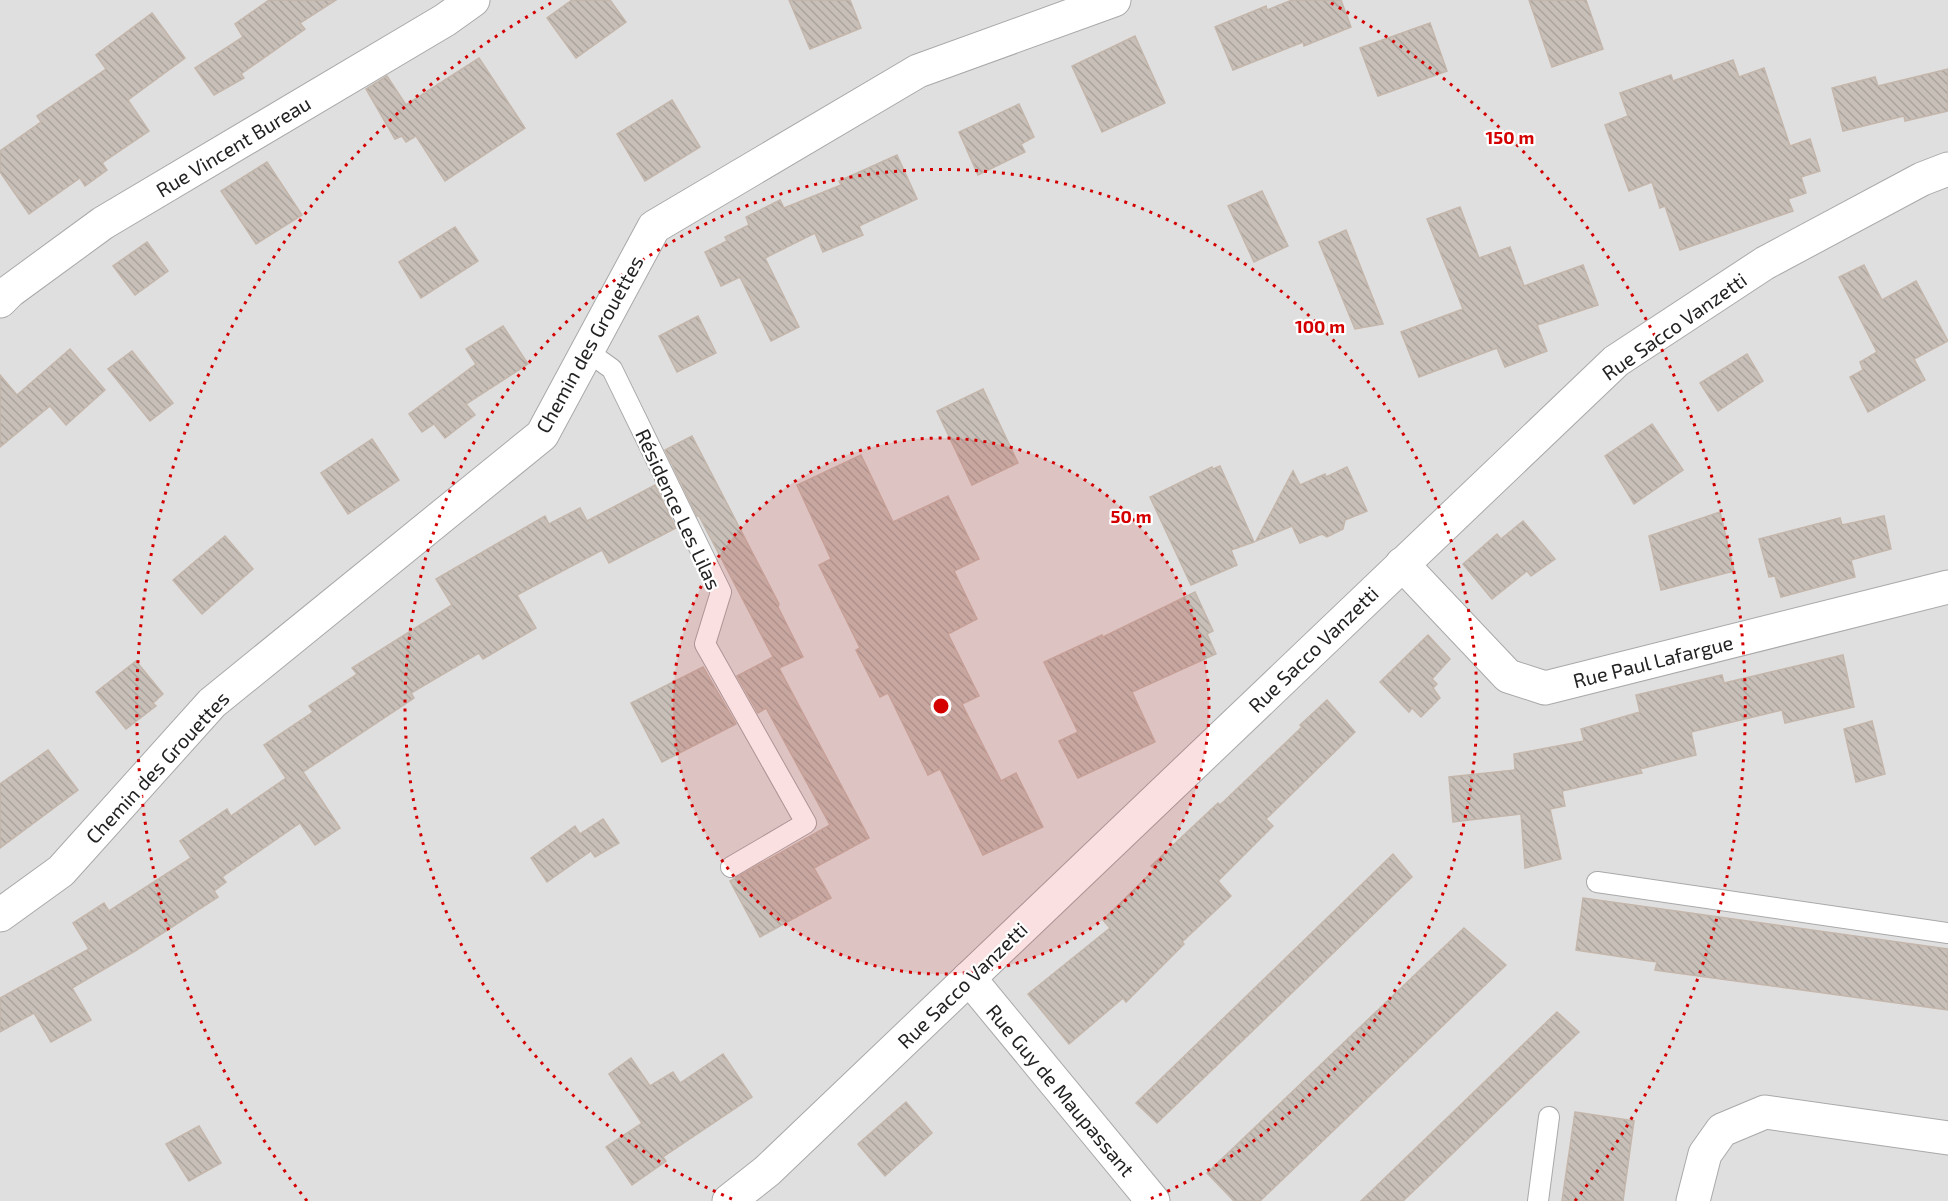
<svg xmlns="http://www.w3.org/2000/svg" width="1948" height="1201" viewBox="0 0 1948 1201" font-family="'Exo 2',sans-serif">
  <defs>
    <pattern id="building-back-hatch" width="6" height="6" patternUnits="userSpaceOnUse" patternTransform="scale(1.5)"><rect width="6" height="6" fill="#c7bfb8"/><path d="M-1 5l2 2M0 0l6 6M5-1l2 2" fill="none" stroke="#aba49e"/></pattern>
  </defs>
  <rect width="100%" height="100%" fill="#f2efe9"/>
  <!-- residential -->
  <rect fill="#e0dfdf" x="0" y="0" width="1948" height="1201"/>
  <!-- building -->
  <g fill="url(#building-back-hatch)" stroke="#c4b6ab" stroke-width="1.5">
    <path d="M269,0H336L300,23L305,29L241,74L244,78L214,95L195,68L243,37L235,24Z"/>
    <path d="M572,0H610L626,22L576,58L547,18Z"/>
    <path d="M789,0H850L861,28L810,49Z"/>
    <path d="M1292,0H1341L1351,27L1304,46L1303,42L1233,70L1215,27L1266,6L1267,10Z"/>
    <path d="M1529,0H1586L1603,49L1552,67Z"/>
    <path d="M152,13L185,58L128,100L149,131L102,163L107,170L85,186L80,178L29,214L0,172V151L41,122L37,116L106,69L96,55Z"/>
    <path d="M1430,23L1447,71L1378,96L1360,48Z"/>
    <path d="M1135,36L1165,103L1102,132L1072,66Z"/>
    <path d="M479,58L525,128L445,181L416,136L406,142L402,136L395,139L366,89L387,76L406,105Z"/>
    <path d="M1733,60L1739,77L1764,68L1790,146L1810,139L1820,171L1801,177L1806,193L1788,199L1793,211L1680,250L1665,206L1660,208L1652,182L1629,191L1605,125L1628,116L1620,93L1671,75L1673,81Z"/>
    <path d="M1948,69V111L1905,121L1904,116L1843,131L1832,88L1875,77L1878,86Z"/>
    <path d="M672,100L700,147L645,181L617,134Z"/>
    <path d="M1019,104L1034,137L1021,144L1025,152L978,175L959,132Z"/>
    <path d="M897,155L917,199L859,226L863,235L823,252L815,233L765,258L799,327L771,341L740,277L721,286L705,252L727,241L725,237L749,225L746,217L780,200L784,208L841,185L839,181Z"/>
    <path d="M267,162L302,215L256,244L221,191Z"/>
    <path d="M1262,191L1288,246L1254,262L1228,206Z"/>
    <path d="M1460,207L1479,258L1510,247L1524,286L1583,265L1598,305L1537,325L1547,351L1505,367L1497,348L1419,377L1401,332L1463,309L1427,219Z"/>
    <path d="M455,227L478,261L421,298L399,262Z"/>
    <path d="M1346,230L1383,324L1355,329L1319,242Z"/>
    <path d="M147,242L168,271L135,295L113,266Z"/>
    <path d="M1864,265L1882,300L1916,281L1948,341L1914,359L1925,380L1868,412L1850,377L1863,370L1860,362L1877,352L1839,277Z"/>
    <path d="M698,316L716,353L677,372L659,336Z"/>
    <path d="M503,326L528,364L466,404L475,415L445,438L434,424L422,432L409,414L476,364L466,349Z"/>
    <path d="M70,349L105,390L66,425L50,406L0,447V375L17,395Z"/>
    <path d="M132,351L173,403L150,421L108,369Z"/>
    <path d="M1747,354L1763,381L1718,411L1700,383Z"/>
    <path d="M983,389L1018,463L972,485L937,411Z"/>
    <path d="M1652,424L1683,470L1634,504L1605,456Z"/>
    <path d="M692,436L779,604L778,607L803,657L779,668L869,838L814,868L831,898L760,937L730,881L830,825L766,708L758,713L737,676L773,657L699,516H697L665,450Z"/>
    <path d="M372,439L399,480L348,514L321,473Z"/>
    <path d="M861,455L893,522L948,496L979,559L954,571L977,619L948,634L979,696L962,704L1001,781L1016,773L1043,827L983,855L940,769L928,775L888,693L880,697L856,650L860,648L819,565L831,559L797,485Z"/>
    <path d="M1220,466L1254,542L1231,550L1237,565L1191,585L1150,497L1212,467L1213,469Z"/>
    <path d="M1347,467L1367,511L1345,520L1343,529L1327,537L1322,534L1300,543L1292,526L1256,541L1293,471L1300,485L1325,474L1326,477Z"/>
    <path d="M655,485L676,528L609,563L602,550L517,595L536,628L483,659L479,653L411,693L414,698L303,772L340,828L315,845L300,823L222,877L226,882L214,891L218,897L135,951L72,988L91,1020L51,1042L34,1013L0,1032V998L89,949L73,923L104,903L109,911L191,858L180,841L227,809L231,816L286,778L264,745L313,712L309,706L357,674L352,668L452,605L436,579L545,516L549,524L580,508L587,521Z"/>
    <path d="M1720,512L1734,571L1661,590L1649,536Z"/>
    <path d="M1884,516L1891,549L1851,560L1855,577L1781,597L1775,576L1769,577L1759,539L1840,518L1842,525Z"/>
    <path d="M1523,521L1555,559L1531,576L1527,571L1492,599L1463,564L1497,534L1501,539Z"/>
    <path d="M225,536L253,569L202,614L173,580Z"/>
    <path d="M1195,592L1213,631L1207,634L1216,654L1132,692L1155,742L1078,778L1059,741L1078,732L1044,662L1102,635L1103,637Z"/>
    <path d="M1428,635L1450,659L1432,679L1437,684L1433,688L1440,698L1421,717L1412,708L1409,712L1380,682Z"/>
    <path d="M1843,655L1854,707L1785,723L1782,710L1691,732L1696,755L1640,769L1642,773L1562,791L1565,806L1550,809L1561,859L1525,868L1521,814L1453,822L1449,777L1515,770L1514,754L1584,741L1581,729L1640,712L1636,695L1722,675L1724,683Z"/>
    <path d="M136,661L163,694L153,703L156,706L126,729L96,692Z"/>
    <path d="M703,667L736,724L662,762L631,703Z"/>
    <path d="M1327,700L1355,732L1266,819L1273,826L1218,881L1231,896L1182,942L1184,944L1126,1002L1123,998L1069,1044L1028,994L1110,928L1103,920L1155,869L1151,866L1218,803L1220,805L1302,727L1300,725Z"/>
    <path d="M1872,721L1885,774L1856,782L1844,729Z"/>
    <path d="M48,750L78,790L0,848V784Z"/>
    <path d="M603,819L619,843L595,857L591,851L547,882L531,858L575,826L580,834Z"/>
    <path d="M1393,854L1412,877L1157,1123L1136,1103Z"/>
    <path d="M1583,898L1948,949V1010L1655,970L1657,962L1576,950Z"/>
    <path d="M1464,928L1506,965L1260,1201H1234L1207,1173Z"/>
    <path d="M1557,1012L1579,1032L1403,1201H1361Z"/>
    <path d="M723,1054L752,1097L663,1157L666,1161L632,1185L606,1147L642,1123L609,1074L631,1058L650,1086L673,1072L680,1083Z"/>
    <path d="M906,1102L932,1133L885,1176L858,1144Z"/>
    <path d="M1575,1112L1634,1121L1623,1201H1562Z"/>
    <path d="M199,1126L221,1163L189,1181L166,1144Z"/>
  </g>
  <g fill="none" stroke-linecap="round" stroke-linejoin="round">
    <!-- lane casing -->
    <g stroke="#a9a9a9" stroke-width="22">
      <g id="lane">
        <path d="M587,351L612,369L721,592L705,644L806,823L731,867"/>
        <path d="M1597,882L1948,933"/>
        <path d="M1538,1201L1549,1117"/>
      </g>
    </g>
    <!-- street casing -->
    <g stroke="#a9a9a9" stroke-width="35">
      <g id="street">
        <path d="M0,301L10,291L103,223L445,20L473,0"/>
        <path d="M1402,564L1508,676L1545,688L1948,587"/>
        <path d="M0,915L61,871L212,703L542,435L654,227L918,71L1114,0"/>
        <path d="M969,978L1153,1201"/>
        <path d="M729,1201L767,1171L1616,361L1765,263L1922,179L1948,169"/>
        <path d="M1693,1201L1705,1154L1722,1130L1765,1112L1948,1138"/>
      </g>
    </g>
    <!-- lane -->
    <use href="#lane" stroke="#fff" stroke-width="20"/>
    <!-- street -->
    <use href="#street" stroke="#fff" stroke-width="33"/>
  </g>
  <!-- distance rings -->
  <circle cx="941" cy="706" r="268" fill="#d40000" fill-opacity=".12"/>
  <g fill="none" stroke="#d40000" stroke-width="3" stroke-dasharray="3 6">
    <circle cx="941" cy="706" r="268"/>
    <path d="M732 1199A536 536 0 1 1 1150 1199"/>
    <path d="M307 1201A804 804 0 0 1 551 3M1331 3A804 804 0 0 1 1575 1201"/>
  </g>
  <g text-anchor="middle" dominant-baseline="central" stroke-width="4.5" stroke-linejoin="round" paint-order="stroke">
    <!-- street labels -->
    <g font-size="20" fill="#222" stroke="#fff">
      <text transform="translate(233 146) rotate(-31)">Rue Vincent Bureau</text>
      <text transform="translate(1674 326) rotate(-35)">Rue Sacco Vanzetti</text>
      <text transform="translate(589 344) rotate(-61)">Chemin des Grouettes</text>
      <text transform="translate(679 509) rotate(65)">Résidence Les Lilas</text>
      <text transform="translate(1313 649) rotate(-44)">Rue Sacco Vanzetti</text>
      <text transform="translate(1653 661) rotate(-14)">Rue Paul Lafargue</text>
      <text transform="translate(157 767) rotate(-47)">Chemin des Grouettes</text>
      <text transform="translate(962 985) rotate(-44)">Rue Sacco Vanzetti</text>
      <text transform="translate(1061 1090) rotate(50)">Rue Guy de Maupassant</text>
    </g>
  </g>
  <circle cx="941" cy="706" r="9" fill="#d40000" stroke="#fff" stroke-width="3"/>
  <g font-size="18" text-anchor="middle" font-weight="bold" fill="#d40000" stroke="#fff" stroke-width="4.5" stroke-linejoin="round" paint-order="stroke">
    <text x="1510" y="144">150 m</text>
    <text x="1320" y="333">100 m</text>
    <text x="1131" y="523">50 m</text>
  </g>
</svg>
